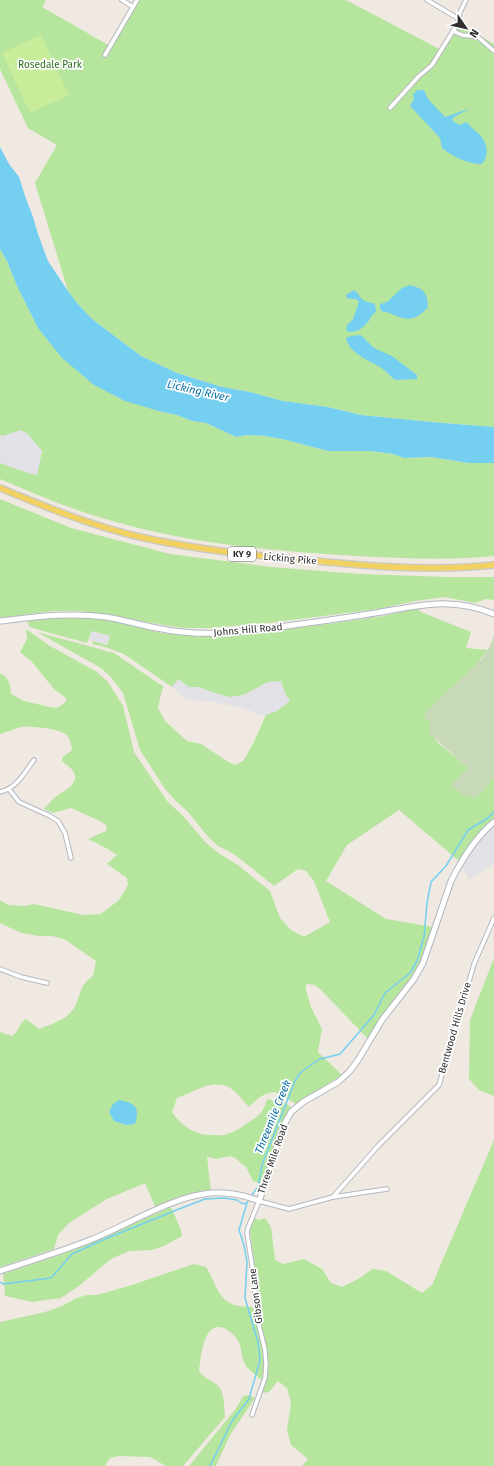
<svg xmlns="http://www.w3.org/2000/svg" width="494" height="1466" viewBox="0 0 494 1466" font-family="'Fira Sans',sans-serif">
  <rect width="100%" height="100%" fill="#efe9e1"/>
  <!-- industrial -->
  <g fill="#e3e1e8">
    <path d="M20,430L28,434L42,450L37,475L28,473L0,463V435L3,436Z"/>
    <path d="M92,631L110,636L107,645L89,640Z"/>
    <path d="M178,679L189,687H199L209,691L243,695L268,682L281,681L285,693L290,701L277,711L266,715L258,714L243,708L214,702L187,700L172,687Z"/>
    <path d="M494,826V864L469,879L462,865L476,843Z"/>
  </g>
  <!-- green -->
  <g fill="#b6e59e">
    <path d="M0,0H46L42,7L110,46L137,0H346L441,50L458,23L494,44V427L431,422L361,415L328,407L283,401L250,392L222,387L177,373L141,356L92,319L77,303L68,291L35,183L57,145L28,128L0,69Z"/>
    <path d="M0,249L7,261L17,286L38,328L147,407L162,412L177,415L192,421L206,423L236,437L248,435L265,436L282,439L328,451H370L393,454L404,458L431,457L468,463H494V556C448,561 401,558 355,556C269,551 182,543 99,517C65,507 33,493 0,479V463L28,473L37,475L42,451L28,434L20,430L3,436L0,435Z"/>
    <path d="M0,499L71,528L170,554L271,567L360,574L447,577H494V600L486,599L475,603L445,597L415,601L378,609L268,623L211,628H183L146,622L121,617L81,611H52L0,618Z"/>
    <path d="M417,608L421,612L471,632L466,648L488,650L430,723L436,741L468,768L451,785L476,798L494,777V820C479,831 469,845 459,861L399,810L347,845L326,881L386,919L433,927L420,963L412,977L390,1004L368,1039L321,990L315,985L306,984V990L311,1007L322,1029L318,1052L342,1075L296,1104L275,1092C263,1093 257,1099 249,1107C242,1100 235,1089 226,1086C210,1080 191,1093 177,1098L172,1112C182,1127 196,1136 215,1135C219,1135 224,1136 227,1134C234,1132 241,1128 246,1124C259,1116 263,1114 267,1099L277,1101L280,1099L292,1108L283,1121L263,1184L253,1181L246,1167L235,1158L230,1156L217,1159L207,1157L211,1191C191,1192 174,1201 156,1209L145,1183L107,1199L69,1223L58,1235L54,1249L0,1267V1032L12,1036C19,1032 19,1023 26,1019L39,1029C49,1025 63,1021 70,1013C82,1001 76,987 93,976L96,961L64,939L52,936H39L21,933L0,923V900L8,905L25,906L34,904L83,915L101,914L119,900L128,885L127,878L107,864L117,855L108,849L88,839L106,831L107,826L102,822L71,808L53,813L44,809C48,805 51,801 55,797C62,792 77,786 75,775C73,768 66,765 62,761L63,757L72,750C72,745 69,736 65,734C57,728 31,726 21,727C14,729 7,732 0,734V674H2C10,680 10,685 11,694L24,701L54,708L59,707L66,701V698L54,689L32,662L20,652L27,639L26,629L50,646L97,672L108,682L123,706L134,752L167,801L184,817L206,843L220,854L238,865L270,891L280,918L291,930L304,937L330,922L314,881L306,871L298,869L274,886L234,854L218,846L209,838L188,812L177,802L165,789L140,750L123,693L111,677L101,668L37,632L114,653L164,687L162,690L158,708L165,721L187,741L201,744L230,763L236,765L244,760L254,742L266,715L277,711L290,701L285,693L281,681L268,682L243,695L229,697L209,691L199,687H189L178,679L172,687L124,654L105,647L92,644L93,641L107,645L110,636L92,631L87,643L36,629L30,627L27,622L34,619L75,617L113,621L161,633L186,635L216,636L250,633L335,623L383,616Z"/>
    <path d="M494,958V1096L479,1090L469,1079L470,1020Z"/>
    <path d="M494,1140V1466H302L308,1459L291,1445L287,1430L291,1403L287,1388L278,1381L269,1392L262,1393L267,1371L268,1356L260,1324L250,1230L253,1218L259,1220L265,1218L271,1227L275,1260L283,1264L304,1259L322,1269L331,1283L342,1287L360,1278L372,1269L386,1271L422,1293L432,1285Z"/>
    <path d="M171,1207L180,1228L182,1236L164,1246L151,1250L129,1251L111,1259L80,1285L61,1298L32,1302L5,1296L3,1274L63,1254Z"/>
    <path d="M194,1264L206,1267C215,1280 217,1299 234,1305C239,1307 247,1306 253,1307C258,1330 267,1356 262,1380C257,1376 250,1371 246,1366C241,1358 242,1350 239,1342C236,1337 231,1332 226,1329C203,1318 201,1358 199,1371C206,1380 208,1378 216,1384C225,1390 224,1407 225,1417L183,1466H166L150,1457L118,1456L110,1458L105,1466H0V1322L45,1312L60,1307L77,1298L87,1295H97L132,1285Z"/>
    <path d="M249,1395L255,1398L230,1435L216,1466H189L235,1410L242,1398L244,1396Z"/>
  </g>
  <!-- cemetery -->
  <path fill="#c8d9b8" d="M494,636V777L476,798L463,795L451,785L468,768L429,733L430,723L424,717L426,711L482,659L488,650Z"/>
  <!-- pitch -->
  <path fill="#c9ec9a" d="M41,35L69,95L30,113L2,53Z"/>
  <!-- water -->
  <g fill="#75cff0">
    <path d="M418,90H424L428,99L445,117L471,108L454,117L452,120L459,125L467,122C471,129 480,133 483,139C488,147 488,157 482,164C471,165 451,156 442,148L440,138L410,106L414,99L413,94Z"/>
    <path d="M0,147L9,164L19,177L25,196L33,217L38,234L48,261L68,291L77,303L92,319L141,356L177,373L222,387L250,392L283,401L328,407L361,415L431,422L494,427V463H468L431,457L404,458L393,454L370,451H328L282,439L265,436L248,435L236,437L206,423L192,421L177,415L162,412L125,401L94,385L62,358L38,328L17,286L7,261L0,249Z"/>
    <path d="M410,285C424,289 427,292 428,307C416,320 409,322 392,314C388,313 387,311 383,312L380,309V304L387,302L402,288Z"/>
    <path d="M354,290C358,293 358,294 360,297C363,302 371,302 375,304L376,312C370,315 371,320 366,324C361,330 356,332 349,332L346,330L347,325L353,319L359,302L356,299H351L347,298L346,295Z"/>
    <path d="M359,335L362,336L374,348L392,356L417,375V379L395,380C390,376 385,370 380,367C368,360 349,353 346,338L351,336Z"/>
    <path d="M119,1100C136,1103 140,1108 135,1124L126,1125L114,1121L109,1112L113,1104Z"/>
  </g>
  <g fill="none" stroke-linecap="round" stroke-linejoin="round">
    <!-- stream -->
    <g stroke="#75cff0" stroke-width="1.5">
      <path d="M251,1196L258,1187L262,1165L295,1081L300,1073L308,1067L320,1059L340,1054L374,1015L385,993L410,973L417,961L424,937L427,903L431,882L446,866L468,830L488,818L494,812"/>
      <path d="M0,1282L3,1284L51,1278L72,1254L105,1239L184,1207L205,1199L224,1198L237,1200L243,1204L246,1203"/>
      <path d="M210,1466L232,1421L249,1399L260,1360L258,1342L245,1298L247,1262L244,1245L239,1230L247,1203L249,1199"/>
    </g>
    <!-- street casing -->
    <g stroke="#b4b7c1" stroke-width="5.5">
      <g id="street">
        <path d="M122,0L133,7"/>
        <path d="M427,0L459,19"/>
        <path d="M453,31L462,35L478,37L494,51"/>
        <path d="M105,55L137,0"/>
        <path d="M390,108L418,77L432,65L458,23L460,12L466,0"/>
        <path d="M9,789L19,802L50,816L58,821L65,833L71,858"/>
        <path d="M0,792C17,788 24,773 34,760"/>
        <path d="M0,969L21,977L47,983"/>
        <path d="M333,1197L378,1146L439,1085L474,964L494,918"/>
        <path d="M252,1415L265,1378L266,1365L265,1350L257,1317L252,1265L247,1233L248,1228L259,1201L289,1209L333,1197L387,1189"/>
      </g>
    </g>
    <!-- secondary casing -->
    <g stroke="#b4b7c1" stroke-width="7">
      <g id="secondary">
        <path d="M0,621C35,617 70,612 106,617C125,620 143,626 162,629C182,633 204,634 225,633C271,629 317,622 363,615C412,608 446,594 494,614"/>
        <path d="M0,1271C30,1261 60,1252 90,1240C126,1226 173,1196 211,1193C228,1192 244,1195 259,1201L266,1182L279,1139L284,1125L291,1112L303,1102L338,1082L350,1071L358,1060L382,1020L414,979L423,963L451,881C462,859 475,838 494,822"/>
      </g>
    </g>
    <!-- primary casing -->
    <g stroke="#c9c9c9" stroke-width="8">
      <path id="primary" d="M0,488C46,507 92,526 140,537C198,550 257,556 316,561C375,567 435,571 494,565"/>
    </g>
    <!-- street -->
    <use href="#street" stroke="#fff" stroke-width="3.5"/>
    <!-- secondary -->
    <use href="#secondary" stroke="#fff" stroke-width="5"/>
    <!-- primary -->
    <use href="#primary" stroke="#f2d163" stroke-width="5.5"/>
  </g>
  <g text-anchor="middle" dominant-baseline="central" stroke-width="3.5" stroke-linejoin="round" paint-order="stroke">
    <!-- shield labels -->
    <rect fill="#fff" stroke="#6d6d6d" stroke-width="1" x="228" y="547" width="28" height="14" rx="3"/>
    <g font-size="9" font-weight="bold" fill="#2e2e2e">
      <text x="242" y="554">KY 9</text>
    </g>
    <!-- park labels -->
    <g font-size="10" fill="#2c6e1b" stroke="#fff">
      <text x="50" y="65">Rosedale Park</text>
    </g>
    <!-- street labels -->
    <g font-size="10" fill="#2e2e2e" stroke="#fff">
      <text transform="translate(290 559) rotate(5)">Licking Pike</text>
      <text transform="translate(248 630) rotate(-5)">Johns Hill Road</text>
      <text transform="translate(455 1028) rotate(-74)">Bentwood Hills Drive</text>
      <text transform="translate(273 1159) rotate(-71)">Three Mile Road</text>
      <text transform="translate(256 1296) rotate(-97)">Gibson Lane</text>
    </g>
    <!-- water labels -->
    <g font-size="11" font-style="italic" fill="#0d6fa3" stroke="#fff">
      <text transform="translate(198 391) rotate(13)">Licking River</text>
      <text transform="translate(273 1117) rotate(-68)">Threemile Creek</text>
    </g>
  </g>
  <!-- north arrow -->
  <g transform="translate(466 28) rotate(124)" stroke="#ffffff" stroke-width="3" paint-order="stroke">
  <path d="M0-3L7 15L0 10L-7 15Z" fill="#2e2e2e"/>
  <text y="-6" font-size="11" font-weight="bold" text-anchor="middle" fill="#2e2e2e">N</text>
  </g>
</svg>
